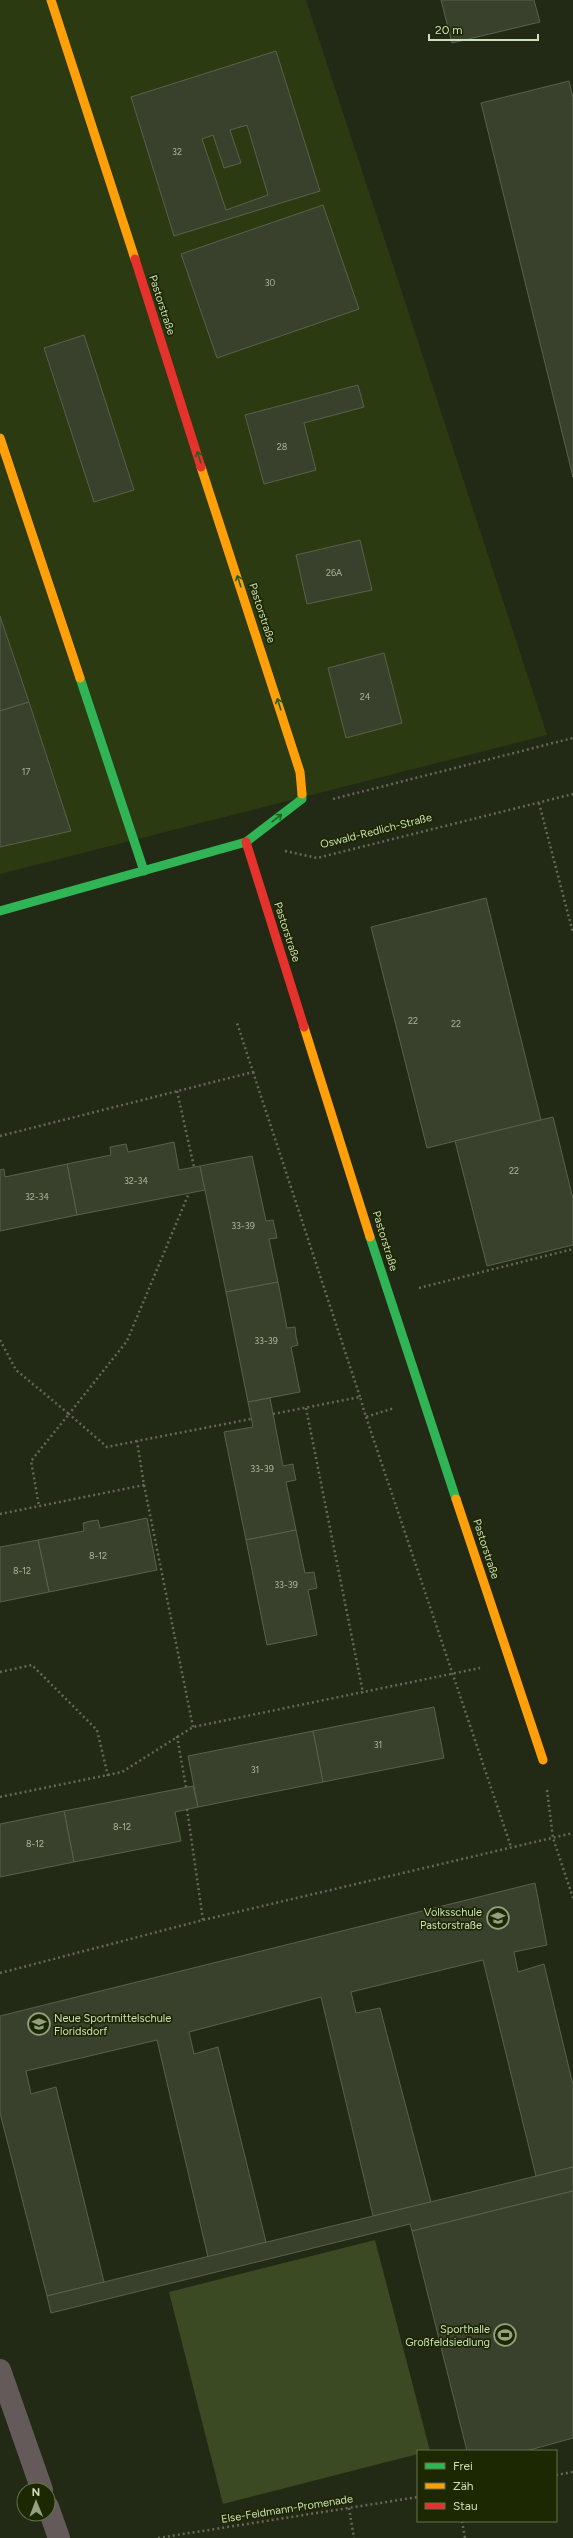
<svg xmlns="http://www.w3.org/2000/svg" width="573" height="2538" viewBox="0 0 573 2538" font-family="Figtree,sans-serif">
  <rect width="100%" height="100%" fill="#222a15"/>
  <!-- built -->
  <path fill="#2c3a12" d="M0,0H306L547,735L0,874Z"/>
  <!-- green -->
  <path fill="#3b4a22" d="M375,2240L430,2451H418V2454L223,2504L169,2292Z"/>
  <!-- building -->
  <g fill="#39412d" stroke="#58624a" fill-rule="evenodd">
    <path d="M441,0H534L540,22L452,43Z"/>
    <path d="M276,51L320,191L174,236L131,97ZM247,125L268,195L226,210L202,139L213,135L224,168L241,163L230,130Z"/>
    <path d="M569,81L573,98V477L481,103Z"/>
    <path d="M323,205L359,309L217,358L181,254Z"/>
    <path d="M84,335L134,490L94,502L44,348Z"/>
    <path d="M358,385L364,407L304,423L316,470L264,484L245,415Z"/>
    <path d="M360,540L372,590L307,604L296,555Z"/>
    <path d="M0,616L29,702L0,711Z"/>
    <path d="M384,653L402,723L346,738L328,668Z"/>
    <path d="M29,702L71,831L0,847V711Z"/>
    <path d="M486,898L541,1120L427,1148L371,927Z"/>
    <path d="M553,1117L573,1199V1245L487,1266L455,1141Z"/>
    <path d="M174,1142L179,1170L200,1166L205,1190L77,1215L67,1164L111,1155L110,1147L126,1144L128,1152Z"/>
    <path d="M252,1156L266,1221L273,1220L277,1238L269,1239L278,1282L226,1292L200,1166Z"/>
    <path d="M67,1164L77,1215L0,1231V1170L4,1169L5,1177Z"/>
    <path d="M278,1282L287,1328L295,1327L296,1336L298,1345L291,1347L300,1392L248,1402L226,1292Z"/>
    <path d="M270,1398L283,1466L293,1464L294,1471L296,1480L286,1482L296,1530L246,1540L224,1432L253,1427L248,1402Z"/>
    <path d="M147,1518L157,1570L49,1592L38,1540L84,1531L83,1523L91,1521L98,1520L100,1528Z"/>
    <path d="M296,1530L305,1573L314,1572L317,1588L308,1590L317,1635L267,1645L246,1540Z"/>
    <path d="M38,1540L49,1592L0,1602V1547Z"/>
    <path d="M434,1707L444,1758L323,1782L313,1731Z"/>
    <path d="M313,1731L323,1782L198,1807L188,1756Z"/>
    <path d="M193,1786L198,1807L175,1812L181,1841L74,1862L64,1811Z"/>
    <path d="M64,1811L74,1862L0,1877V1824Z"/>
    <path d="M535,1883L547,1945L514,1952L518,1972L544,1964L573,2085V2167L536,2176L483,1960L351,1992L356,2013L380,2008L431,2202L373,2216L321,1997L189,2032L194,2054L218,2047L266,2242L208,2257L157,2040L26,2071L31,2094L56,2087L104,2282L47,2296L0,2113V2016Z"/>
    <path d="M573,2167V2191L412,2231L410,2224L51,2313L47,2296Z"/>
    <path d="M573,2191V2438L526,2451H467L412,2231Z"/>
  </g>
  <g fill="none" stroke-linecap="round" stroke-linejoin="round">
    <!-- path -->
    <g stroke="#69655e" stroke-width="2.5" stroke-dasharray="2 3" stroke-linecap="butt">
      <path d="M333,799L573,738"/>
      <path d="M539,803L573,933"/>
      <path d="M285,851L317,858L573,794"/>
      <path d="M253,1072L360,1397"/>
      <path d="M177,1091L194,1167"/>
      <path d="M0,1136L253,1072L237,1023"/>
      <path d="M419,1288L573,1249"/>
      <path d="M0,1340L16,1370L69,1414L31,1461L39,1506"/>
      <path d="M306,1408L363,1693"/>
      <path d="M273,1414L360,1397L366,1417L394,1408"/>
      <path d="M366,1417L511,1847"/>
      <path d="M137,1441L107,1447L69,1414L127,1341L189,1193"/>
      <path d="M144,1485L193,1727"/>
      <path d="M0,1514L144,1485L137,1441L251,1419"/>
      <path d="M0,1672L32,1665L97,1730L108,1776"/>
      <path d="M177,1736L186,1787"/>
      <path d="M547,1790L553,1838L573,1898"/>
      <path d="M0,1797L122,1772L193,1727L480,1668"/>
      <path d="M187,1809L203,1920"/>
      <path d="M0,1973L203,1920L573,1833"/>
      <path d="M556,2475L573,2472"/>
      <path d="M349,2508L354,2538"/>
      <path d="M462,2521L465,2538"/>
      <path d="M158,2538L418,2497"/>
    </g>
    <!-- street -->
    <g stroke="#635a59" stroke-width="22">
      <path d="M0,2370L42,2490"/>
      <path d="M48,2507L59,2538"/>
    </g>
    <!-- fast -->
    <g stroke="#30b455" stroke-width="9">
      <path d="M80,678L144,871"/>
      <path d="M0,911L246,842L302,799V794"/>
      <path d="M370,1237L456,1499"/>
    </g>
    <!-- slow -->
    <g stroke="#ff9f0a" stroke-width="9">
      <path d="M51,0L135,259"/>
      <path d="M0,438L80,678"/>
      <path d="M201,467L300,772L302,794"/>
      <path d="M304,1027L370,1237"/>
      <path d="M456,1499L543,1760"/>
    </g>
    <!-- jam -->
    <g stroke="#e5322d" stroke-width="9">
      <path d="M135,259L201,467"/>
      <path d="M246,842L304,1027"/>
    </g>
  </g>
  <!-- one-way arrows -->
  <defs><path id="oneway-shaft" d="M-6 0H5M1.5-3L5.5 0L1.5 3" fill="none" stroke-width="1.6" stroke-linecap="round" stroke-linejoin="round"/></defs>
  <g stroke="#246023">
    <use href="#oneway-shaft" transform="translate(199 457) rotate(-108)"/>
    <use href="#oneway-shaft" transform="translate(239 581) rotate(-108)"/>
    <use href="#oneway-shaft" transform="translate(279 704) rotate(-108)"/>
    <use href="#oneway-shaft" transform="translate(277 818) rotate(-38)"/>
  </g>
  <!-- icons -->
  <defs>
    <g id="school-ring" transform="scale(1.15)"><circle r="9.5" fill="#1c2802" stroke="#93a081" stroke-width="1.5"/><path d="M0-5L7-2L0 1L-7-2ZM-4 1L0 2.5L4 1V4Q0 6-4 4Z" fill="#93a081"/></g>
    <g id="stadium-ring" transform="scale(1.15)"><circle r="9.5" fill="#1c2802" stroke="#93a081" stroke-width="1.5"/><path d="M0-5a6.5 5 0 1 0 0 10a6.5 5 0 1 0 0-10ZM-3.5-1.8h7v3.6h-7Z" fill="#93a081"/></g>
  </defs>
  <g fill-rule="evenodd">
    <use href="#school-ring" x="498" y="1918"/>
    <use href="#school-ring" x="39" y="2024"/>
    <use href="#stadium-ring" x="505" y="2335"/>
  </g>
  <g text-anchor="middle" dominant-baseline="central" stroke-width="3.5" stroke-linejoin="round" paint-order="stroke">
    <!-- number labels -->
    <g font-size="9" fill="#aab898">
      <text x="177" y="151">32</text>
      <text x="270" y="282">30</text>
      <text x="282" y="446">28</text>
      <text x="334" y="572">26A</text>
      <text x="365" y="696">24</text>
      <text x="26" y="771">17</text>
      <text x="413" y="1020">22</text>
      <text x="456" y="1023">22</text>
      <text x="514" y="1170">22</text>
      <text x="136" y="1180">32-34</text>
      <text x="37" y="1196">32-34</text>
      <text x="243" y="1225">33-39</text>
      <text x="266" y="1340">33-39</text>
      <text x="262" y="1468">33-39</text>
      <text x="98" y="1555">8-12</text>
      <text x="22" y="1570">8-12</text>
      <text x="286" y="1584">33-39</text>
      <text x="378" y="1744">31</text>
      <text x="255" y="1769">31</text>
      <text x="122" y="1826">8-12</text>
      <text x="35" y="1843">8-12</text>
    </g>
    <!-- street labels -->
    <g font-size="11" fill="#d0dfbb" stroke="#1c2802">
      <text transform="translate(162 305) rotate(72)">Pastorstraße</text>
      <text transform="translate(262 613) rotate(72)">Pastorstraße</text>
      <text transform="translate(376 831) rotate(-14)">Oswald-Redlich-Straße</text>
      <text transform="translate(287 932) rotate(72)">Pastorstraße</text>
      <text transform="translate(385 1241) rotate(73)">Pastorstraße</text>
      <text transform="translate(486 1549) rotate(72)">Pastorstraße</text>
      <text transform="translate(287 2509) rotate(-9)">Else-Feldmann-Promenade</text>
    </g>
    <!-- poi labels -->
    <g font-size="11" fill="#d0dfbb" stroke="#1c2802" text-anchor="end">
      <text x="482" y="1912">Volksschule<tspan x="482" dy="13">Pastorstraße</tspan></text>
      <text x="54" y="2018" text-anchor="start">Neue Sportmittelschule<tspan x="54" dy="13">Floridsdorf</tspan></text>
      <text x="490" y="2329">Sporthalle<tspan x="490" dy="13">Großfeldsiedlung</tspan></text>
    </g>
  </g>
  <!-- legend -->
  <rect x="417" y="2450" width="140" height="72" fill="#1c2802" stroke="#64714c"/>
  <rect x="425" y="2463" width="20" height="6" fill="#30b455" stroke="#64714c"/>
  <text x="453" y="2470" font-size="12" fill="#d0dfbb">Frei</text>
  <rect x="425" y="2483" width="20" height="6" fill="#ff9f0a" stroke="#64714c"/>
  <text x="453" y="2490" font-size="12" fill="#d0dfbb">Zäh</text>
  <rect x="425" y="2503" width="20" height="6" fill="#e5322d" stroke="#64714c"/>
  <text x="453" y="2510" font-size="12" fill="#d0dfbb">Stau</text>
  <!-- north arrow -->
  <g transform="translate(36 2502) rotate(359)"><circle r="19" fill="#1c2802" stroke="#64714c"/>
  <path d="M0-3L7 15L0 10L-7 15Z" fill="#93a081"/>
  <text y="-6" font-size="11" font-weight="bold" text-anchor="middle" fill="#d0dfbb">N</text>
  </g>
  <!-- scale -->
  <path d="M429 34v6h109v-6" fill="none" stroke="#d0dfbb" stroke-width="2"/>
  <text x="435" y="34" font-size="12" fill="#d0dfbb" stroke="#1c2802" stroke-width="3" paint-order="stroke">20 m</text>
</svg>
